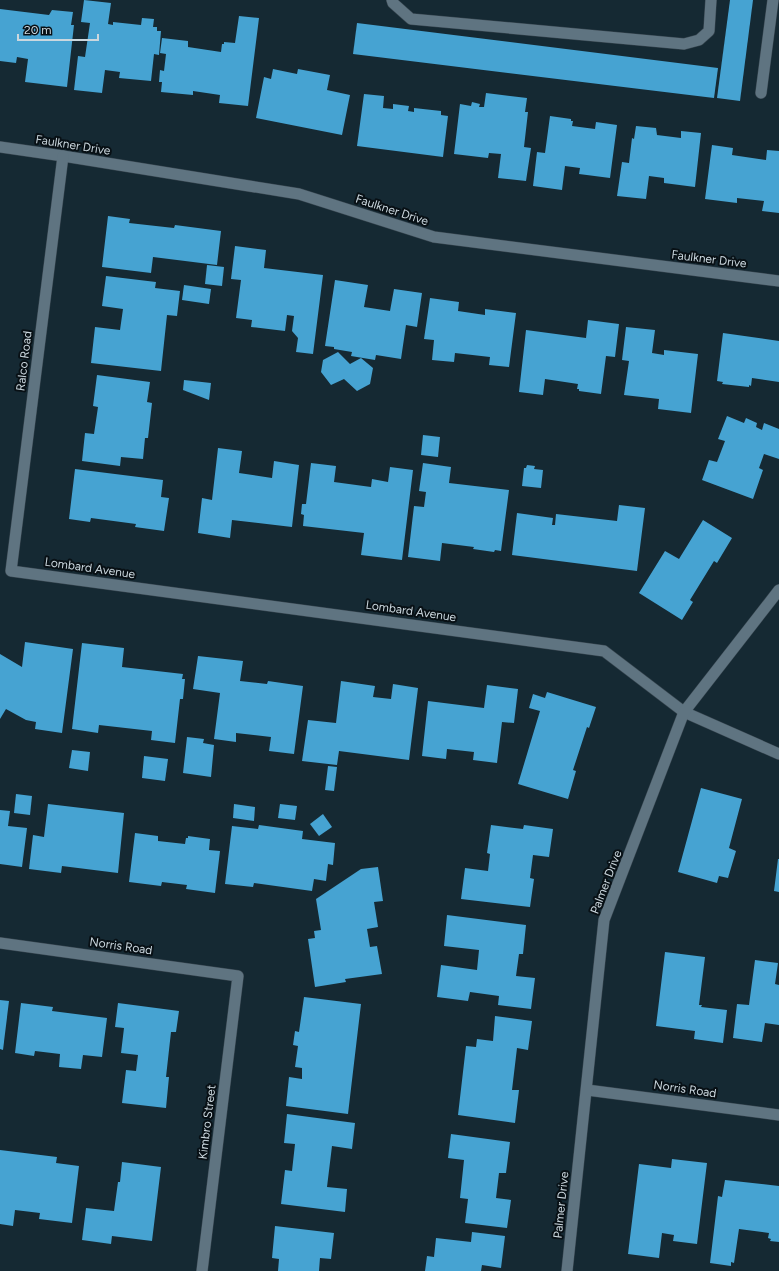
<svg xmlns="http://www.w3.org/2000/svg" width="779" height="1271" viewBox="0 0 779 1271" font-family="Figtree,sans-serif">
  <rect width="100%" height="100%" fill="#152933"/>
  <!-- building -->
  <g fill="#46a3d2">
    <path d="M84,0L111,3L108,24L113,25V22L141,25L142,18L154,19L153,27H157V31H161L159,55L154,54L151,81L119,78L120,72L105,70L102,93L74,90L78,56L85,57L90,23L81,22Z"/>
    <path d="M730,0H753L740,101L717,98Z"/>
    <path d="M0,9L49,15L52,10L73,12L71,25H74L67,87L25,82L28,59L17,57L16,63L0,61Z"/>
    <path d="M239,16L259,18L248,106L219,103L220,95L193,91V95L161,92L162,82H159L160,70L164,71L166,54L160,53L162,38L188,41V47L221,52L222,44H224V42L235,43Z"/>
    <path d="M357,23L718,68L714,98L353,54Z"/>
    <path d="M273,69L297,74L298,69L330,75L327,90L350,95L342,135L256,118L264,77L271,79Z"/>
    <path d="M486,93L527,98L525,112H528L524,147L531,148L526,181L498,178L501,154L489,153L488,158L454,154L460,104L471,106L472,102L480,104L479,107H484Z"/>
    <path d="M364,94L384,96L383,108L393,109V104L409,106L408,111L414,112V108L441,111V115L448,116L443,157L357,146Z"/>
    <path d="M550,116L571,119V121H573L572,126L595,129L596,122L617,125L610,178L579,174L580,168L565,166L562,190L533,186L537,152L545,153Z"/>
    <path d="M636,126L656,128L657,135L681,138V131L701,133L695,187L664,183V178L649,176L646,199L617,196L622,162L629,163L632,138L634,139Z"/>
    <path d="M712,145L733,148L732,155L766,160L767,150L779,151V213L762,211L764,201L737,198V203L705,199Z"/>
    <path d="M108,216L130,219L129,223L174,228L175,225L221,231L217,265L153,257L151,273L102,267Z"/>
    <path d="M235,246L266,250L264,268L323,275L313,354L296,352L298,338L292,331L294,316L287,315L285,331L251,327L252,320L236,318L241,280L231,279Z"/>
    <path d="M207,265L224,267L222,286L205,284Z"/>
    <path d="M106,276L156,282L155,288L180,291L177,316L167,315L161,371L91,363L95,327L120,330L123,309L102,306Z"/>
    <path d="M335,280L368,285L364,307L390,311L394,289L422,293L417,327L406,325L401,359L376,355L375,360L351,356L352,352L334,349V347L325,346Z"/>
    <path d="M184,285L211,289L209,304L182,300Z"/>
    <path d="M430,298L459,302L458,311L485,315V309L516,313L509,367L489,365L490,357L455,353L454,362L432,360L434,340L424,339Z"/>
    <path d="M588,320L619,324L615,357L606,356L601,394L579,391V389H577L578,384L545,379L543,395L519,392L526,330L586,338Z"/>
    <path d="M626,327L655,330L652,353L664,355V350L698,354L691,413L658,409L659,399L624,395L629,361L622,360Z"/>
    <path d="M723,333L779,341V382L752,378L751,386L749,385V387L722,384L723,382L717,381Z"/>
    <path d="M338,352L350,364L361,358L373,368L370,384L357,391L344,379L331,385L321,372L323,360Z"/>
    <path d="M97,375L150,382L147,402L152,403L148,438H145L143,459L121,457L120,466L82,461L85,433L94,434L98,407L93,406Z"/>
    <path d="M184,380L211,383L209,400L183,390Z"/>
    <path d="M727,416L744,423L746,418L757,423L756,427L762,430L764,423L779,429V459L764,454L759,468L763,470L753,499L702,480L709,460L717,462L725,441L718,439Z"/>
    <path d="M423,435L440,437L438,457L421,455Z"/>
    <path d="M218,448L242,451L239,473L272,478L274,461L299,465L292,527L232,520L230,538L198,533L202,498L212,500Z"/>
    <path d="M311,463L336,466L334,482L371,487L372,479L388,482L390,467L413,470L402,560L361,555L364,533L303,526L304,515L301,514L302,504H306Z"/>
    <path d="M423,463L451,467L449,483L509,490L501,551L495,550L494,552L473,549L474,547L442,543L440,561L408,557L414,506L424,507L426,492L419,491Z"/>
    <path d="M527,465L535,466L534,469L543,470L541,488L522,486L524,468H526Z"/>
    <path d="M75,469L163,480L161,497L169,498L164,531L135,527L136,524L91,518L90,522L69,519Z"/>
    <path d="M619,505L645,508L637,571L512,555L517,513L553,518L552,525H555L556,514L617,521Z"/>
    <path d="M703,520L732,538L717,563L714,561L690,600L693,602L682,620L639,593L665,551L679,559Z"/>
    <path d="M25,642L73,649L62,733L35,729L36,722L26,720L6,709L0,719V654L22,667Z"/>
    <path d="M82,643L124,648L122,667L183,674L182,679H185L183,699H180L175,743L151,740L152,731L99,725L98,733L72,729Z"/>
    <path d="M198,656L243,661L240,681L267,684L268,681L303,686L294,754L269,751L271,737L236,733V742L214,739L220,693L193,689Z"/>
    <path d="M341,681L375,686L373,697L391,699L393,684L418,688L409,760L339,751L337,765L302,761L308,720L336,723Z"/>
    <path d="M487,685L518,689L514,723L502,722L497,763L473,760L474,752L447,749L446,759L422,756L428,701L484,708Z"/>
    <path d="M547,692L596,707L589,728L587,727L573,770L576,771L568,799L518,784L540,711L529,708L533,694L545,698Z"/>
    <path d="M187,737L204,739L203,743L214,745L211,777L183,773Z"/>
    <path d="M72,750L90,752L88,771L69,768Z"/>
    <path d="M144,756L168,759L165,781L142,778Z"/>
    <path d="M328,766L337,767L334,791L325,790Z"/>
    <path d="M701,788L742,799L729,848L736,851L728,878L719,876L717,883L678,872Z"/>
    <path d="M16,794L32,796L30,815L14,813Z"/>
    <path d="M48,804L124,813L118,873L62,866L61,873L29,869L33,835L44,837Z"/>
    <path d="M234,804L255,807L254,821L233,818Z"/>
    <path d="M280,804L297,806L295,820L278,818Z"/>
    <path d="M0,810L10,811L8,826L27,828L22,867L0,864Z"/>
    <path d="M323,814L332,827L319,836L310,824Z"/>
    <path d="M259,825L303,831L302,839L335,843L333,865L328,864L326,881L314,879L312,891L254,883L253,887L225,884L232,826L258,829Z"/>
    <path d="M491,825L523,829L524,825L553,829L549,857L533,855L530,878L534,879L530,907L461,899L465,868L488,871L490,854L487,853Z"/>
    <path d="M135,833L158,836V841L185,844L186,838H188V836L210,839L209,850L220,851L215,893L186,889L187,885L162,882L161,886L129,882Z"/>
    <path d="M778,859H779V892L774,891Z"/>
    <path d="M378,867L383,901L374,902L378,927L367,929L370,947L377,946L382,974L345,979L346,982L315,987L308,939L315,938L314,931L321,930L316,899L361,869Z"/>
    <path d="M447,915L526,925L523,954H519L516,976L535,978L531,1009L498,1005L499,996L470,992L468,1001L437,997L441,965L477,970L479,950L444,946Z"/>
    <path d="M665,952L705,957L699,1005H702L701,1007L727,1010L723,1043L694,1039L695,1031L656,1026Z"/>
    <path d="M755,960L778,963L775,984L779,985V1025L765,1023L762,1042L733,1038L737,1004L749,1005Z"/>
    <path d="M304,997L361,1004L348,1114L286,1106L289,1077L302,1079V1068L295,1067L298,1046L293,1045L295,1031L299,1032Z"/>
    <path d="M0,1000L9,1001L3,1050L0,1049Z"/>
    <path d="M21,1003L53,1007L52,1011L107,1018L102,1057L83,1055L81,1069L59,1067L60,1054L35,1051L34,1056L15,1053Z"/>
    <path d="M118,1003L179,1011L176,1032H171L166,1077H169L166,1108L122,1103L126,1070L136,1071L138,1055L121,1053L124,1028L115,1027Z"/>
    <path d="M495,1016L532,1021L528,1050L517,1048L512,1090H519L515,1123L458,1115L466,1046L476,1047L477,1039L493,1041Z"/>
    <path d="M287,1114L355,1123L352,1149L332,1146L327,1187L347,1189L345,1212L281,1204L285,1170L292,1171L295,1144L284,1143Z"/>
    <path d="M451,1134L510,1142L506,1173H499L496,1198L511,1200L507,1228L465,1223L468,1199L460,1198L464,1160L448,1158Z"/>
    <path d="M0,1150L57,1157L56,1163L79,1166L72,1223L39,1219L40,1213L15,1210L13,1226L0,1224Z"/>
    <path d="M672,1159L707,1163L697,1244L673,1241L674,1235L662,1233L659,1258L628,1254L639,1164L671,1168Z"/>
    <path d="M122,1162L161,1167L152,1241L112,1236L111,1244L82,1240L86,1208L114,1211L118,1182H120Z"/>
    <path d="M725,1180L779,1186V1242L770,1241L771,1239L768,1238L769,1233L739,1229L734,1263L731,1262V1266L710,1263L718,1196L722,1197Z"/>
    <path d="M275,1226L334,1233L331,1259L320,1258L319,1271H278L279,1259L272,1258Z"/>
    <path d="M472,1232L505,1236L501,1268L482,1265L481,1271H425L427,1256L434,1257L436,1238L471,1242Z"/>
  </g>
  <g fill="none" stroke-linecap="round" stroke-linejoin="round">
    <!-- service casing -->
    <g stroke="#36444e" stroke-width="12">
      <g id="service">
        <path d="M392,0L393,3L411,19L684,44L699,40L709,31L711,0"/>
        <path d="M761,93L773,0"/>
      </g>
    </g>
    <!-- minor casing -->
    <g stroke="#36444e" stroke-width="12">
      <g id="minor">
        <path d="M0,147L63,156L299,194L434,237L779,281"/>
        <path d="M63,156L11,571L604,651L684,712L779,754"/>
        <path d="M0,943L238,976L202,1271"/>
        <path d="M587,1090L779,1115"/>
        <path d="M567,1271L604,920L684,712L779,590"/>
      </g>
    </g>
    <!-- service -->
    <use href="#service" stroke="#5f7481" stroke-width="11"/>
    <!-- minor -->
    <use href="#minor" stroke="#5f7481" stroke-width="11"/>
  </g>
  <g text-anchor="middle" dominant-baseline="central" stroke-width="4" stroke-linejoin="round" paint-order="stroke">
    <!-- street labels -->
    <g font-size="12" fill="#cbd7de" stroke="#081015">
      <text transform="translate(73 145) rotate(9)">Faulkner Drive</text>
      <text transform="translate(392 210) rotate(18)">Faulkner Drive</text>
      <text transform="translate(709 259) rotate(7)">Faulkner Drive</text>
      <text transform="translate(24 361) rotate(-83)">Ralco Road</text>
      <text transform="translate(90 568) rotate(8)">Lombard Avenue</text>
      <text transform="translate(411 611) rotate(8)">Lombard Avenue</text>
      <text transform="translate(606 882) rotate(-69)">Palmer Drive</text>
      <text transform="translate(121 946) rotate(8)">Norris Road</text>
      <text transform="translate(685 1089) rotate(8)">Norris Road</text>
      <text transform="translate(207 1122) rotate(-83)">Kimbro Street</text>
      <text transform="translate(561 1205) rotate(-84)">Palmer Drive</text>
    </g>
  </g>
  <!-- scale -->
  <path d="M18 34v6h80v-6" fill="none" stroke="#cbd7de" stroke-width="2"/>
  <text x="24" y="34" font-size="12" fill="#cbd7de" stroke="#081015" stroke-width="3" paint-order="stroke">20 m</text>
</svg>
